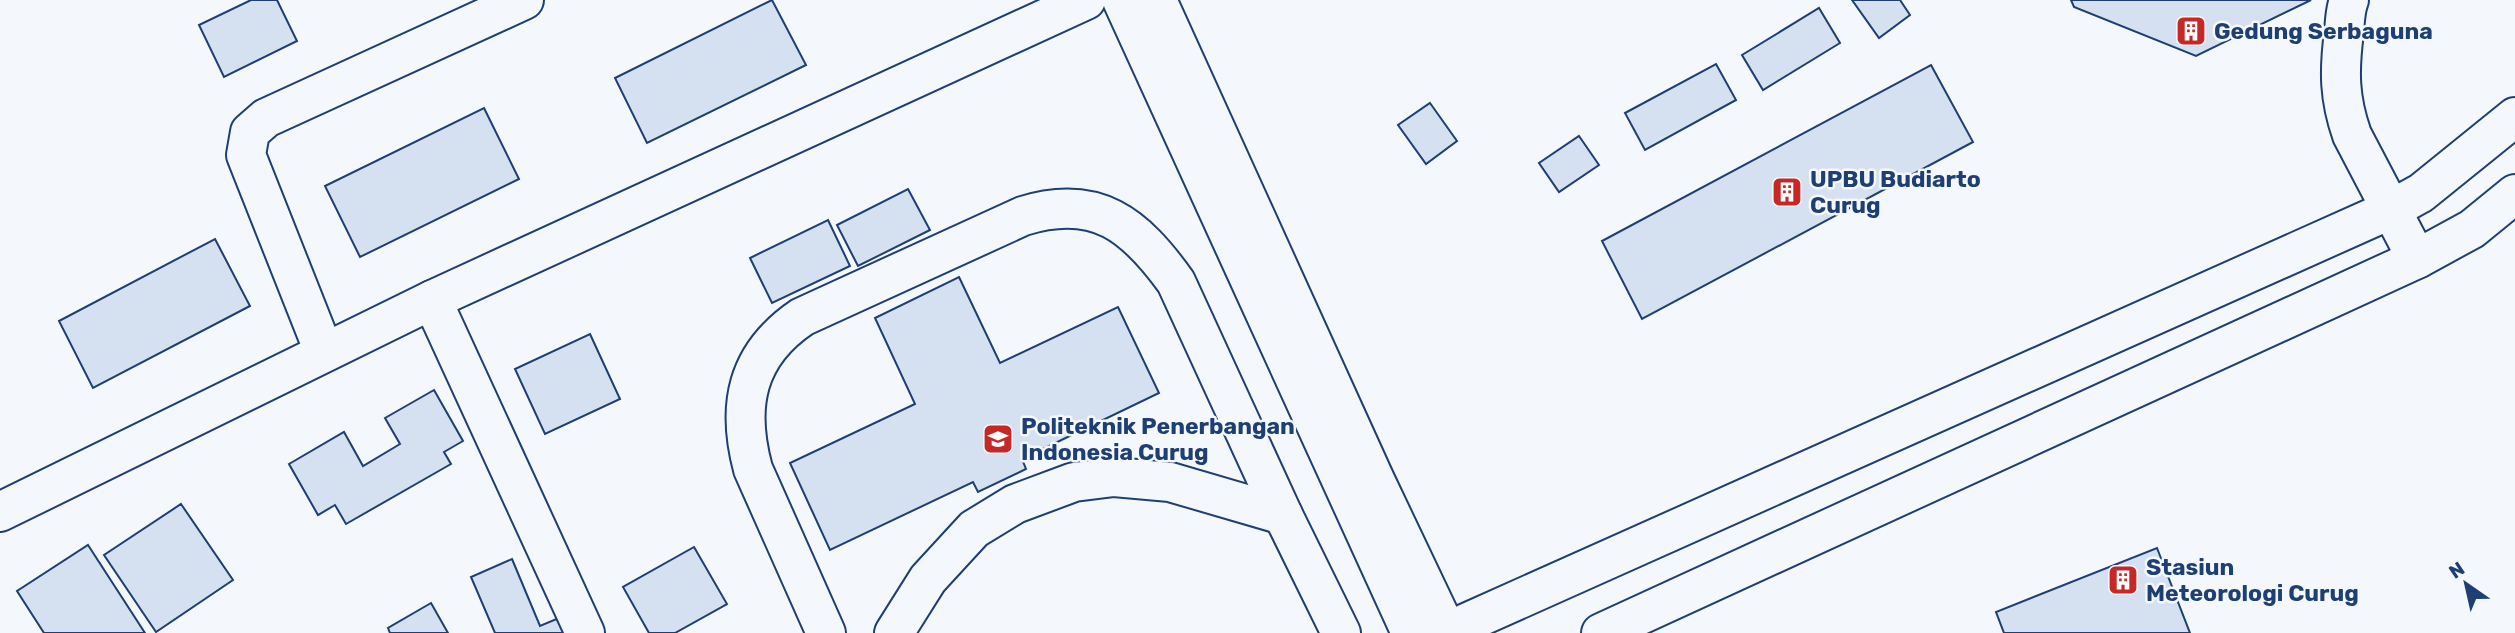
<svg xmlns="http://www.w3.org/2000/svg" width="2515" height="633" viewBox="0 0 2515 633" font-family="Rubik,sans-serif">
  <rect width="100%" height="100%" fill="#f4f7fb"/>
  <!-- building -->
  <g fill="#d5e0f0" stroke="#1d3f73" stroke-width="2">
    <path d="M251,0H277L297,41L224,77L199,25Z"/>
    <path d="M772,0L806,65L647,143L615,78Z"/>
    <path d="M1852,0H1900L1910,15L1879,38Z"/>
    <path d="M2071,0H2311L2196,56L2074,7Z"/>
    <path d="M1819,8L1840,43L1763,90L1742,55Z"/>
    <path d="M1716,64L1736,100L1645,150L1625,113Z"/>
    <path d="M1931,65L1973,142L1642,319L1602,241Z"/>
    <path d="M1430,103L1457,141L1426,164L1398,125Z"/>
    <path d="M484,108L519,179L360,257L325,186Z"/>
    <path d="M1579,136L1599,165L1559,192L1539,163Z"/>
    <path d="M908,189L930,230L858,266L837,225Z"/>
    <path d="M828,220L850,266L772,303L750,258Z"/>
    <path d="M215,239L250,306L93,388L59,321Z"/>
    <path d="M959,277L1000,363L1118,307L1159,393L1022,459L1026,469L978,492L973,482L830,550L790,463L915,404L875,318Z"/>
    <path d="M590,334L620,399L545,434L515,369Z"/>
    <path d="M434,390L463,441L444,452L451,464L346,524L335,505L318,515L289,464L344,432L363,466L400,444L385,418Z"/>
    <path d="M181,504L233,580L156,632L104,555Z"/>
    <path d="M88,545L145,633H44L17,591Z"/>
    <path d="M694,547L727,604L675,633H649L623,587Z"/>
    <path d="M2157,548L2190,633H2004L1996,612Z"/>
    <path d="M512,559L540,626L566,615L574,633H495L471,577Z"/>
    <path d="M431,603L448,633H390L388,628Z"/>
  </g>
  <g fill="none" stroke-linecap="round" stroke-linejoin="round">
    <!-- minor casing -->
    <g stroke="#1d3f73" stroke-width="42">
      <g id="minor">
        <path d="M1122,0L1411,633"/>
        <path d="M1157,0L1375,480L1442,621"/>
        <path d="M2349,0C2345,10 2345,22 2344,32C2339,71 2339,98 2352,135L2417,259"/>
        <path d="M432,300L585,633"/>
        <path d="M324,352L246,155L250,132L266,118L524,0"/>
        <path d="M0,512L432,300L1086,0"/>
        <path d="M1466,623L2392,209L2421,193L2515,117"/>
        <path d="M826,633L753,469C736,406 746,355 802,317L1023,216C1097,193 1135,225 1176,282L1283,515L1341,633"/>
        <path d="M894,633L928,579L974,529L1015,504L1074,482L1114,477L1170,482L1283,515"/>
        <path d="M1601,633L2417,259L2472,229L2515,194"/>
      </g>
    </g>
    <!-- minor -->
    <use href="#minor" stroke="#f4f7fb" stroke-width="38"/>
  </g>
  <!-- icons -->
  <defs>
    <g id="building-square" transform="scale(1.575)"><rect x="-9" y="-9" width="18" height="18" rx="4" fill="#c62828" stroke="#f4f7fb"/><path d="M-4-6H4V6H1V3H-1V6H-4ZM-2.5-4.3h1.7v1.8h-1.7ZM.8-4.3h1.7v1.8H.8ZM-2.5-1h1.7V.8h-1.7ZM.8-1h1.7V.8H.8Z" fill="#fff"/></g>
    <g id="university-square" transform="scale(1.575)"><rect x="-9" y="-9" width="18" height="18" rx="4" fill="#c62828" stroke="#f4f7fb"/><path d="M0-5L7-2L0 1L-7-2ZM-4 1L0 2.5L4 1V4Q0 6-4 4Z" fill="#fff"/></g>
  </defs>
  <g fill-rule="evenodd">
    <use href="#building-square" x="2191" y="31"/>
    <use href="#building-square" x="1787" y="192"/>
    <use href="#university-square" x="998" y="439"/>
    <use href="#building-square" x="2123" y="580"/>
  </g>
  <g text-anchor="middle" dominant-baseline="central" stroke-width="5" stroke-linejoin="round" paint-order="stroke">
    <!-- poi labels -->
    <g font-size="23" font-weight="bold" fill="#1d3f73" stroke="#f4f7fb" text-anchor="start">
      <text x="2214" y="31">Gedung Serbaguna</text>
      <text x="1810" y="179">UPBU Budiarto<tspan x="1810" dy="26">Curug</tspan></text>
      <text x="1021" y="426">Politeknik Penerbangan<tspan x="1021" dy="26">Indonesia Curug</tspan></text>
      <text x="2146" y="567">Stasiun<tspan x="2146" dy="26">Meteorologi Curug</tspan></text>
    </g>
  </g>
  <!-- north arrow -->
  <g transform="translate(2466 584) rotate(326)" stroke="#f4f7fb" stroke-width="5" paint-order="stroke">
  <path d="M0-5L12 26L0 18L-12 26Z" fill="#1d3f73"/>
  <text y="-10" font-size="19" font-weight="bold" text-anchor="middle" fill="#1d3f73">N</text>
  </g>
</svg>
